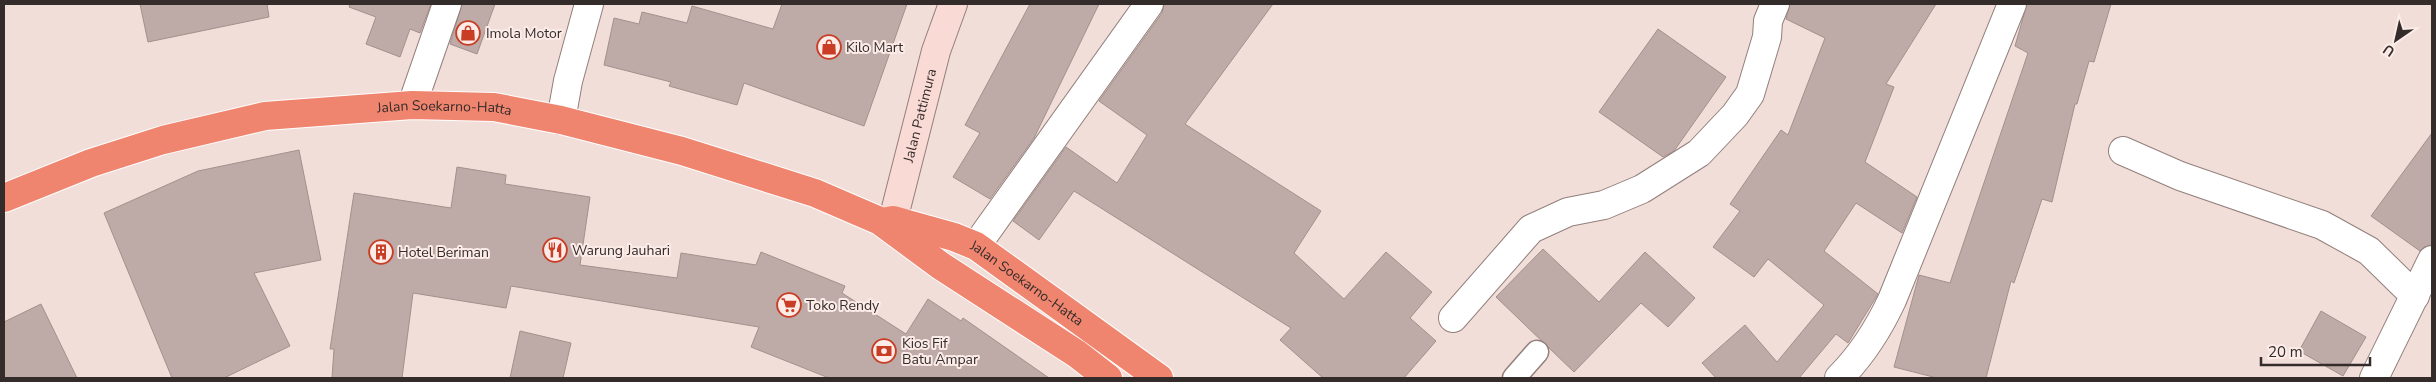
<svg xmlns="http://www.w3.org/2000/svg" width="2436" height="382" viewBox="0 0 2436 382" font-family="'Nunito Sans',sans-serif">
  <rect width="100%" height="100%" fill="#f2ded9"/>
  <!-- building -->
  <g fill="#beaaa6" stroke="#a3908c">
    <path d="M140,4H267L269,17L148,42Z"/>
    <path d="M350,4H431L420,33L410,29L400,57L366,44L376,17L349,7Z"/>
    <path d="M462,4H495L477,54L450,44Z"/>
    <path d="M782,4H907L864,126L744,83L737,105L669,86L671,82L604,65L614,18L639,24L642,12L687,23L692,6L773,29Z"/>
    <path d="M1030,4H1099L1034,138L990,199L953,177L980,133L965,125Z"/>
    <path d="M1164,4H1273L1185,124L1321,211L1294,253L1344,299L1386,252L1432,292L1410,318L1436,341L1404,378H1323L1280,340L1291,328L1074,191L1039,240L1013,221L1066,147L1117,183L1147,135L1099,101L1162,13Z"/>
    <path d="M1790,4H1936L1886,84L1894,87L1865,162L1917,197L1902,233L1856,203L1824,251L1878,294L1848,343L1836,334L1799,378H1716L1702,363L1745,325L1777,362L1824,305L1768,259L1754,277L1713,247L1740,211L1730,204L1781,130L1788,135L1825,38L1786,19Z"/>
    <path d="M2027,4H2111L2094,62L2089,61L2077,104H2075L2052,202L2042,199L2014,283L2011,281L1986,378H1937L1894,367L1919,275L1950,283L2028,53L2015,46Z"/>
    <path d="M1658,29L1726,77L1674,151L1663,157L1599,112Z"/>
    <path d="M2432,133V245L2424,247L2420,251L2371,216Z"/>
    <path d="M299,150L321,260L254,273L290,346L224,378H172L104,213L198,171Z"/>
    <path d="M457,167L506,175L505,184L590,197L580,265L677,278L681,253L756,265L761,252L845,286L842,293L906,334L928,299L961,321L963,318L1049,378H829L751,347L759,327L511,286L506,308L413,293L402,378H332L334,349H330L354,193L451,208Z"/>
    <path d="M1543,249L1599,302L1645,252L1695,298L1668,327L1641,303L1574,372L1496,297Z"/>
    <path d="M41,304L77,378H4V322Z"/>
    <path d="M2321,311L2366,337L2343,376L2299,351Z"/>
    <path d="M520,331L571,343L563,378H510Z"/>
  </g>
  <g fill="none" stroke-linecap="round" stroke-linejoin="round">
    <!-- lane casing -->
    <g stroke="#927f7b" stroke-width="25">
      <path id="lane" d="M1514,378L1537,352"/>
    </g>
    <!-- street casing -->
    <g stroke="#927f7b" stroke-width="30">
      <g id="street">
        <path d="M412,105L447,4"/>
        <path d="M561,120L568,81L589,4"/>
        <path d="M2123,151L2180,176L2322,225L2369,251L2415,296"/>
        <path d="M976,246L1149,4"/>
        <path d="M1453,318L1531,229L1568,212L1604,205L1642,189L1699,153L1735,115L1750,94L1767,37L1768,21L1775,4"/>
        <path d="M1839,378C1862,355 1878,330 1892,300L2012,4"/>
        <path d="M2374,378L2432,260"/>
      </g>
    </g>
    <!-- secondary casing -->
    <g stroke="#927f7b" stroke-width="30">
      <g id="secondary">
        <path id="s1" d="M893,220L936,51L953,4"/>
      </g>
    </g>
    <!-- highway casing -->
    <g stroke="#fff" stroke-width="30">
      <g id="highway">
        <path id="s2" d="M4,198L91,163L163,140L265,116L412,105L494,107L561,120L682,151L815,193L880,221L941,266L1077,354L1108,378"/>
        <path id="s3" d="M888,221L893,220L954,237L976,246L1159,378"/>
      </g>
    </g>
    <!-- lane -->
    <use href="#lane" stroke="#fff" stroke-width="22"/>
    <!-- street -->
    <use href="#street" stroke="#fff" stroke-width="28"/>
    <!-- secondary -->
    <use href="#secondary" stroke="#fadad4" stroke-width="28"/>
    <!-- highway -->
    <use href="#highway" stroke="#ef846f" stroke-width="28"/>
  </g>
  <!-- icons -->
  <defs>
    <g id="shop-ring" transform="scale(1.25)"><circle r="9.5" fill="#fcece8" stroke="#c93d25" stroke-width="1.5"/><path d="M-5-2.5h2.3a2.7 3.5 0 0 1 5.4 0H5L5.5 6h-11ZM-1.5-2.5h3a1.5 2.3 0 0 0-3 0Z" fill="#c93d25"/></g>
    <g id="restaurant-ring" transform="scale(1.25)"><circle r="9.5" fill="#fcece8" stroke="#c93d25" stroke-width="1.5"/><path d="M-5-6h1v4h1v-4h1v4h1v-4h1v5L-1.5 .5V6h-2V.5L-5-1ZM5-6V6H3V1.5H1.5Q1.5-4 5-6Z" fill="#c93d25"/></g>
    <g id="building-ring" transform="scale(1.25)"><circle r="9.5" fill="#fcece8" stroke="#c93d25" stroke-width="1.5"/><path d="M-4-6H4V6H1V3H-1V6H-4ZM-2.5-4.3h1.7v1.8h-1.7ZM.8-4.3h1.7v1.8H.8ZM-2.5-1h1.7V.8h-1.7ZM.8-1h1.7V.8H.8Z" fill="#c93d25"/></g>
    <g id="supermarket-ring" transform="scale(1.25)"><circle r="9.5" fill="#fcece8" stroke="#c93d25" stroke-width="1.5"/><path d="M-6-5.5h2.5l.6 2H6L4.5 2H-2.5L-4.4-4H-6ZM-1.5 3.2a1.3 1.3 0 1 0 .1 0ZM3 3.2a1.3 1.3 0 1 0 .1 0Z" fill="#c93d25"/></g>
    <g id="bank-ring" transform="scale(1.25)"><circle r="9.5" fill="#fcece8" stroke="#c93d25" stroke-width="1.5"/><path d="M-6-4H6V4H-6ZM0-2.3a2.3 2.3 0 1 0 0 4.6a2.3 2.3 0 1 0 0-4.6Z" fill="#c93d25"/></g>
  </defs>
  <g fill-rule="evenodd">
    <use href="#shop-ring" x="468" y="33"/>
    <use href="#shop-ring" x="829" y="47"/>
    <use href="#restaurant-ring" x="555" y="250"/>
    <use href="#building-ring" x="381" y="252"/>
    <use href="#supermarket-ring" x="789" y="305"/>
    <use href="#bank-ring" x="884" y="351"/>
  </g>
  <g text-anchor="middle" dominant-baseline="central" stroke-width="4" stroke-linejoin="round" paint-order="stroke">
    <!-- poi labels -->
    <g font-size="14" fill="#342c2a" stroke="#fcece8" text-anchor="start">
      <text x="486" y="33">Imola Motor</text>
      <text x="846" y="47">Kilo Mart</text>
      <text x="572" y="250">Warung Jauhari</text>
      <text x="398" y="252">Hotel Beriman</text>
      <text x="806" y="305">Toko Rendy</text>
      <text x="902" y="343">Kios Fif<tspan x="902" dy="16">Batu Ampar</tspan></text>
    </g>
    <!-- street labels -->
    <g font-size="14" fill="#342c2a" stroke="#fcece8">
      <text stroke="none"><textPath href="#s2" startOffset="454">Jalan Soekarno-Hatta</textPath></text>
      <text stroke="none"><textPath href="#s1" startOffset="108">Jalan Pattimura</textPath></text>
      <text stroke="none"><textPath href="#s3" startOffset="155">Jalan Soekarno-Hatta</textPath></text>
    </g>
  </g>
  <!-- border -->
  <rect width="2436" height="382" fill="none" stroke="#342c2a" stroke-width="10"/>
  <!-- north arrow -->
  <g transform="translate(2396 40) rotate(214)" stroke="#fcece8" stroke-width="4" paint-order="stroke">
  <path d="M0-4L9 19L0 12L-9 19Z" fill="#342c2a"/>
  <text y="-8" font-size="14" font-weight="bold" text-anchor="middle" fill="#342c2a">U</text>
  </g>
  <!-- scale -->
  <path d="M2261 357v8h109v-8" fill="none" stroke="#342c2a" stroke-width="2.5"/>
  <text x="2268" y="357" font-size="15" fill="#342c2a" stroke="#fcece8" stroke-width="4" paint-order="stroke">20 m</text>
</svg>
